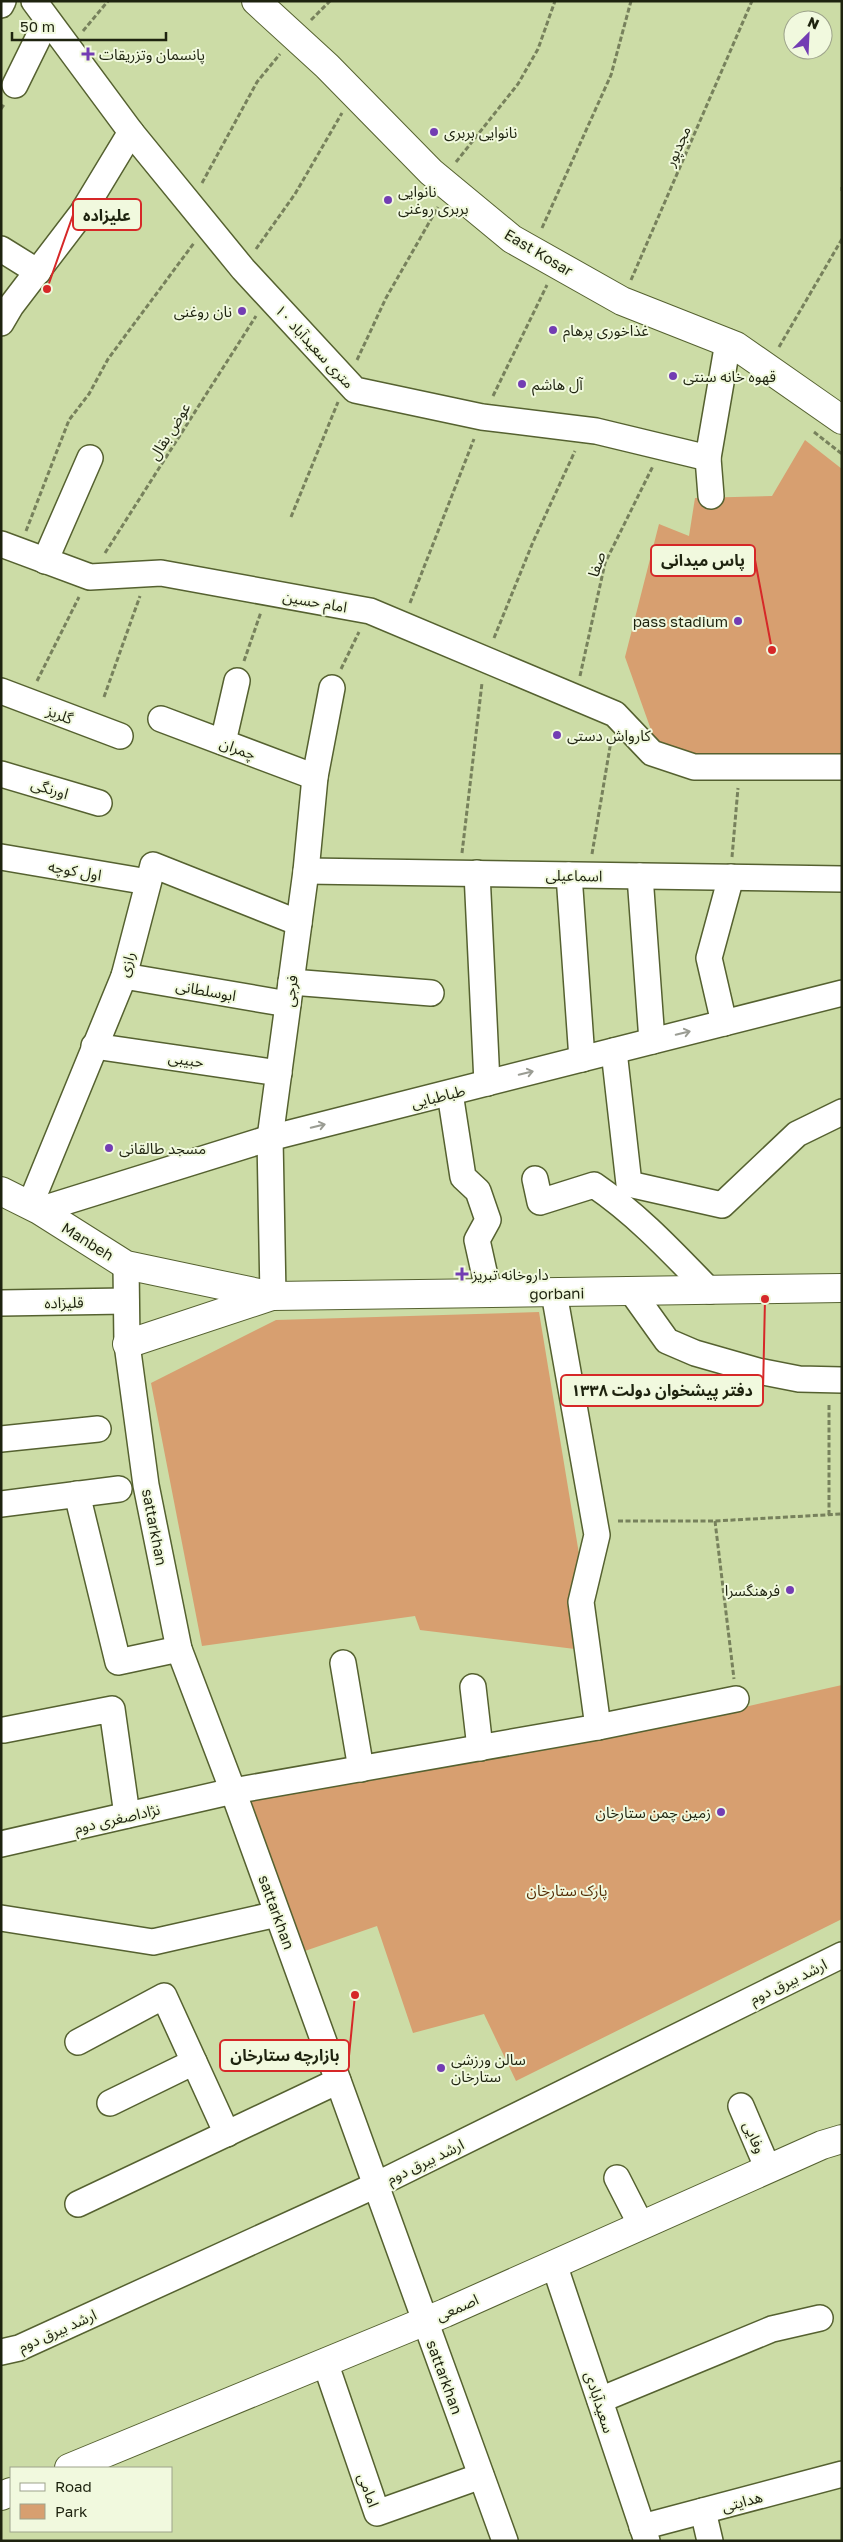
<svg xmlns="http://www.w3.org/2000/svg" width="843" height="2542" viewBox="0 0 843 2542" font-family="'Golos Text','Noto Sans Arabic',sans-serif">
  <rect width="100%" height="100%" fill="#ccdca6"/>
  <!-- green -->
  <g fill="#d79f70">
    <path d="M805,440L842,469V755L690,754L655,741L625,657L659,524L689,536L695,498L772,496Z"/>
    <path d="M539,1312L580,1560L583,1650L420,1630L415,1616L202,1646L151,1383L276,1320Z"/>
    <path d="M842,1685V1919L516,2081L484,2014L413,2033L377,1926L302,1952L246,1799L749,1706Z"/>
  </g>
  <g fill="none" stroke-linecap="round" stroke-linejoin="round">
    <!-- minor casing -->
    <g stroke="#556130" stroke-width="28">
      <g id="minor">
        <path d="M34,1L131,132L243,269L355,390L482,417L596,431L708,458L728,342"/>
        <path d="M1,5L3,1"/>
        <path d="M15,85L47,20"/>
        <path d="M1,249L38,272"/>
        <path d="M1,323L11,306L82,213L131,132"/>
        <path d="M708,458L711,496"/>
        <path d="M1,544L90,577L161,573L370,611L615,714L652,753L694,767H842"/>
        <path d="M45,561L90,458"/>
        <path d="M1,691L120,736"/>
        <path d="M161,719L315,777"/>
        <path d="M223,742L237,681"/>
        <path d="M1,774L99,803"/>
        <path d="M1,857L148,882"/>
        <path d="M306,871L842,879"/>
        <path d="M477,873L487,1083"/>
        <path d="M569,875L582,1059"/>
        <path d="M640,876L652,1041"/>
        <path d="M124,976L288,1004"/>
        <path d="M291,982L431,993"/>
        <path d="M724,1023L709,958L731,877"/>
        <path d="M94,1046L279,1073"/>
        <path d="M614,1051L629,1184L722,1205L797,1134L842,1112"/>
        <path d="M450,1093L463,1177L478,1191L488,1220L477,1240L489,1294"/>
        <path d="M535,1179L540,1202L594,1185C638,1215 673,1253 710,1291"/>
        <path d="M30,1205L124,976L153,865L299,923"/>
        <path d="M39,1210L270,1138L842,993"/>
        <path d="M126,1265L127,1344L146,1485L179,1649L233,1791L505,2541"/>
        <path d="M632,1292L667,1341L695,1353L758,1371L799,1379L842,1380"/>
        <path d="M554,1293L597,1535L581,1602L598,1727"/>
        <path d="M273,1296L270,1138L306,871L315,777L332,688"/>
        <path d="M1,1303L126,1301"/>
        <path d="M1,1439L98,1429"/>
        <path d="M77,1494L118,1662L179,1649"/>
        <path d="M1,1504L119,1489"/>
        <path d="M343,1663L361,1769"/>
        <path d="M473,1687L480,1748"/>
        <path d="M4,1730L112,1709L127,1815"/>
        <path d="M1,1844L233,1791L598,1727L736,1699"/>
        <path d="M1,1918L153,1942L277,1914"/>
        <path d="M78,2042L164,1996L227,2134"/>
        <path d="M110,2103L194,2062"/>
        <path d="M741,2106L768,2169"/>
        <path d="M617,2178L641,2225"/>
        <path d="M78,2204L338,2081"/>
        <path d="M554,2264L647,2541"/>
        <path d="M1,2352L19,2348L376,2185L842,1955"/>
        <path d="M325,2362L377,2513L481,2476"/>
        <path d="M600,2400L772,2329L820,2318"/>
        <path d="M703,2511L710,2541"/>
        <path d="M642,2527L842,2474"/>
      </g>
    </g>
    <!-- major casing -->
    <g stroke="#556130" stroke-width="30">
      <g id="major">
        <path d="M256,1L327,66L431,172L512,239L622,301L736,346L842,420"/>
        <path d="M1,1191L39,1210L126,1265L273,1296L842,1288"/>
        <path d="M127,1344L272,1296"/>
        <path d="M69,2468L445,2313L822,2145L842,2139"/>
        <path d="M1,2496L11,2492"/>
      </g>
    </g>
    <!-- path -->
    <g stroke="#77815c" stroke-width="3" stroke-dasharray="5 2.5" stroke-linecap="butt">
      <path d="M311,20L330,1"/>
      <path d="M83,31L108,1"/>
      <path d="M1,109L5,103"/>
      <path d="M456,162L518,84L538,49L555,1"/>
      <path d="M202,183L257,82L280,54"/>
      <path d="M842,187V191"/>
      <path d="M542,228L611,75L631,1"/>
      <path d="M256,249L295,194L342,113"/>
      <path d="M631,280L752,1"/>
      <path d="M779,347L842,239"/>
      <path d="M357,360L386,298L438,207"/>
      <path d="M493,396L547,285"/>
      <path d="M814,432L842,454"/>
      <path d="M291,517L338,402"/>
      <path d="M26,531L69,420L89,394L108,359L194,243"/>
      <path d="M105,553L256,316"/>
      <path d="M410,603L474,439"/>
      <path d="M494,638L533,542L575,451"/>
      <path d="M244,661L261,612"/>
      <path d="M341,669L359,632"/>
      <path d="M580,676L605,563L653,466"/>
      <path d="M37,681L79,597"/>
      <path d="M104,697L140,596"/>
      <path d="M462,853L482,683"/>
      <path d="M592,854L611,741"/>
      <path d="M732,857L738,788"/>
      <path d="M829,1515V1403"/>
      <path d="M618,1521H715L842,1514"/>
      <path d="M715,1521L734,1679"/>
    </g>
    <!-- minor -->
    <use href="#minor" stroke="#fff" stroke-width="25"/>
    <!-- major -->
    <use href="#major" stroke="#fff" stroke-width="28"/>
  </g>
  <!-- one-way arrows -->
  <defs><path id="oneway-shaft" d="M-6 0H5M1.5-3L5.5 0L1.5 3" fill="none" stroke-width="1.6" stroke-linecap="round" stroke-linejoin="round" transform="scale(1.25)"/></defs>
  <g stroke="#9a9c93">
    <use href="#oneway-shaft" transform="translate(683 1033) rotate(-14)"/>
    <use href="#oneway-shaft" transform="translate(526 1073) rotate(-14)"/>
    <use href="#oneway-shaft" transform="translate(318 1126) rotate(-14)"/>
  </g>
  <!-- markers -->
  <g fill="#733db3" stroke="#f1f9de" stroke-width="2">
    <path d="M85.5 46.5h5v5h5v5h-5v5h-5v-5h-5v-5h5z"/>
    <circle cx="434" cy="132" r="5"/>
    <circle cx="388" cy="200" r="5"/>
    <circle cx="242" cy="311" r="5"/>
    <circle cx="553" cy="330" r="5"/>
    <circle cx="673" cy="376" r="5"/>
    <circle cx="522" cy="384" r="5"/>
    <circle cx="738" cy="621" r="5"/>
    <circle cx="557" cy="735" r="5"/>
    <circle cx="109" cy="1148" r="5"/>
    <path d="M459.5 1266.5h5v5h5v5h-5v5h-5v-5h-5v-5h5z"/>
    <circle cx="790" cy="1590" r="5"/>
    <circle cx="721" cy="1812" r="5"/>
    <circle cx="441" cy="2068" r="5"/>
  </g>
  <g text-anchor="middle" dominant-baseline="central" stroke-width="4" stroke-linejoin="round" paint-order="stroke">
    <!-- poi labels -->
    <g font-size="15" fill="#1e230f" stroke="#f1f9de" text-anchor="start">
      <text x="99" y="54">پانسمان وتزریقات</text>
      <text x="444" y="132">نانوایی بربری</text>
      <text x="398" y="191">نانوایی<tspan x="398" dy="17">بربری روغنی</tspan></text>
      <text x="232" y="311" text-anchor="end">نان روغنی</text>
      <text x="563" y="330">غذاخوری پرهام</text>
      <text x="683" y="376">قهوه خانه سنتی</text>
      <text x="532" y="384">آل هاشم</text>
      <text x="728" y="621" text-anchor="end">pass stadium</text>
      <text x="567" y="735">کارواش دستی</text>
      <text x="119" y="1148">مسجد طالقانی</text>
      <text x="472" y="1274">داروخانه تبریز</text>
      <text x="780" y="1590" text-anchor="end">فرهنگسرا</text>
      <text x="711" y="1812" text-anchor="end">زمین چمن ستارخان</text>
      <text x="451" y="2059">سالن ورزشی<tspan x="451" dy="17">ستارخان</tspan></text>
    </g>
    <!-- street labels -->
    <g font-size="15" fill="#1e230f" stroke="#f1f9de">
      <text transform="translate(677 146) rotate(-66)">مجدپور</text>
      <text transform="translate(539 252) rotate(31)">East Kosar</text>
      <text transform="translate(315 346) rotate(47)">۱۰ متری سعیدآباد</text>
      <text transform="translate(169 431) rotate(-58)">عوض بقال</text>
      <text transform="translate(596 564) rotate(-72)">صفا</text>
      <text transform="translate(315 601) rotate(10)">امام حسین</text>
      <text transform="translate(60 714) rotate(21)">گلریز</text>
      <text transform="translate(238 748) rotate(20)">چمران</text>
      <text transform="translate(50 788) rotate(17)">اورنگی</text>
      <text transform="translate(75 870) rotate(10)">اول کوچه</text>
      <text transform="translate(574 875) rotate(1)">اسماعیلی</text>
      <text transform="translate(126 964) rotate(-73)">رازی</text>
      <text transform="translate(206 990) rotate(10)">ابوسلطانی</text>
      <text transform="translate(290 991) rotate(-83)">فرجی</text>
      <text transform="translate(186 1059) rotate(8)">حبیبی</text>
      <text transform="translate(438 1096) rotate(-14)">طباطبایی</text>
      <text transform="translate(88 1241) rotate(32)">Manbeh</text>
      <text transform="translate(557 1293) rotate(-1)">gorbani</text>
      <text transform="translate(64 1302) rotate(-1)">قلیزاده</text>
      <text transform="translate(155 1527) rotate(79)">sattarkhan</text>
      <text transform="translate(117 1818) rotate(-13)">نژاداصغری دوم</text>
      <text transform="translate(277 1912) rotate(70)">sattarkhan</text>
      <text transform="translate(788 1981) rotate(-26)">ارشد بیرق دوم</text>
      <text transform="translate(755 2137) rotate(66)">وفایی</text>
      <text transform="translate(425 2161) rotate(-26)">ارشد بیرق دوم</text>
      <text transform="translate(457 2307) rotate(-24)">اصمعی</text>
      <text transform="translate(57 2330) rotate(-24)">ارشد بیرق دوم</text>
      <text transform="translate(445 2377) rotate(70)">sattarkhan</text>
      <text transform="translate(600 2402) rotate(72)">سعیدآبادی</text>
      <text transform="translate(369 2490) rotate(70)">امامی</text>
      <text transform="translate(742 2501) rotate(-15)">هدایتی</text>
    </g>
    <!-- park labels -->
    <g font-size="15" fill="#552e06" stroke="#f1f9de">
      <text x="567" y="1890">پارک ستارخان</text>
    </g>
  </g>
  <!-- callouts -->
  <path fill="none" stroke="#d62828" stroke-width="2" d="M47 289L73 215M772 650L755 560M765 1299L763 1391M355 1995L349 2056"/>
  <g fill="#d62828" stroke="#f1f9de" stroke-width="2">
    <circle cx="47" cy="289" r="5"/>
    <circle cx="772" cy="650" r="5"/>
    <circle cx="765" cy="1299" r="5"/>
    <circle cx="355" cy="1995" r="5"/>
  </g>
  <g fill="#f1f9de" stroke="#d62828" stroke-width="2">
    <rect x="73" y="199" width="68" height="31" rx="5"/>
    <rect x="651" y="545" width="104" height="31" rx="5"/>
    <rect x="561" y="1375" width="202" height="31" rx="5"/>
    <rect x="220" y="2040" width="129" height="31" rx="5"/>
  </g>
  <g font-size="16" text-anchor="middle" font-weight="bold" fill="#1e230f">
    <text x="107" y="221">علیزاده</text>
    <text x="703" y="566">پاس میدانی</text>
    <text x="662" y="1396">دفتر پیشخوان دولت ۱۳۳۸</text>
    <text x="285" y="2061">بازارچه ستارخان</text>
  </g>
  <!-- border -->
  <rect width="843" height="2542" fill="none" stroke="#1e230f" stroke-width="5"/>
  <!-- legend -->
  <rect x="10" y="2467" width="162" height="65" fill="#f1f9de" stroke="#9da38b"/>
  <rect x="20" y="2483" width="25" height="8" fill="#ffffff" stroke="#9da38b"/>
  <text x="55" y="2492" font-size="15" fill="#1e230f">Road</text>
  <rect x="20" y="2504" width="25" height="15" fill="#d79f70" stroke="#9da38b"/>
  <text x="55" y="2517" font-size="15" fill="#1e230f">Park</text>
  <!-- north arrow -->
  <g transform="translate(808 35) rotate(24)"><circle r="24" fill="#f1f9de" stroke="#9da38b"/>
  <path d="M0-4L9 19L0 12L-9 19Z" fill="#733db3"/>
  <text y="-8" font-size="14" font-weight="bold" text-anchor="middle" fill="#1e230f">N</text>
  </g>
  <!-- scale -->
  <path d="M12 32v8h154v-8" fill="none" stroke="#1e230f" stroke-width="2.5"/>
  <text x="20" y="32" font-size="15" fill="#1e230f" stroke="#f1f9de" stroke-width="4" paint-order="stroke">50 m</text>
</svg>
